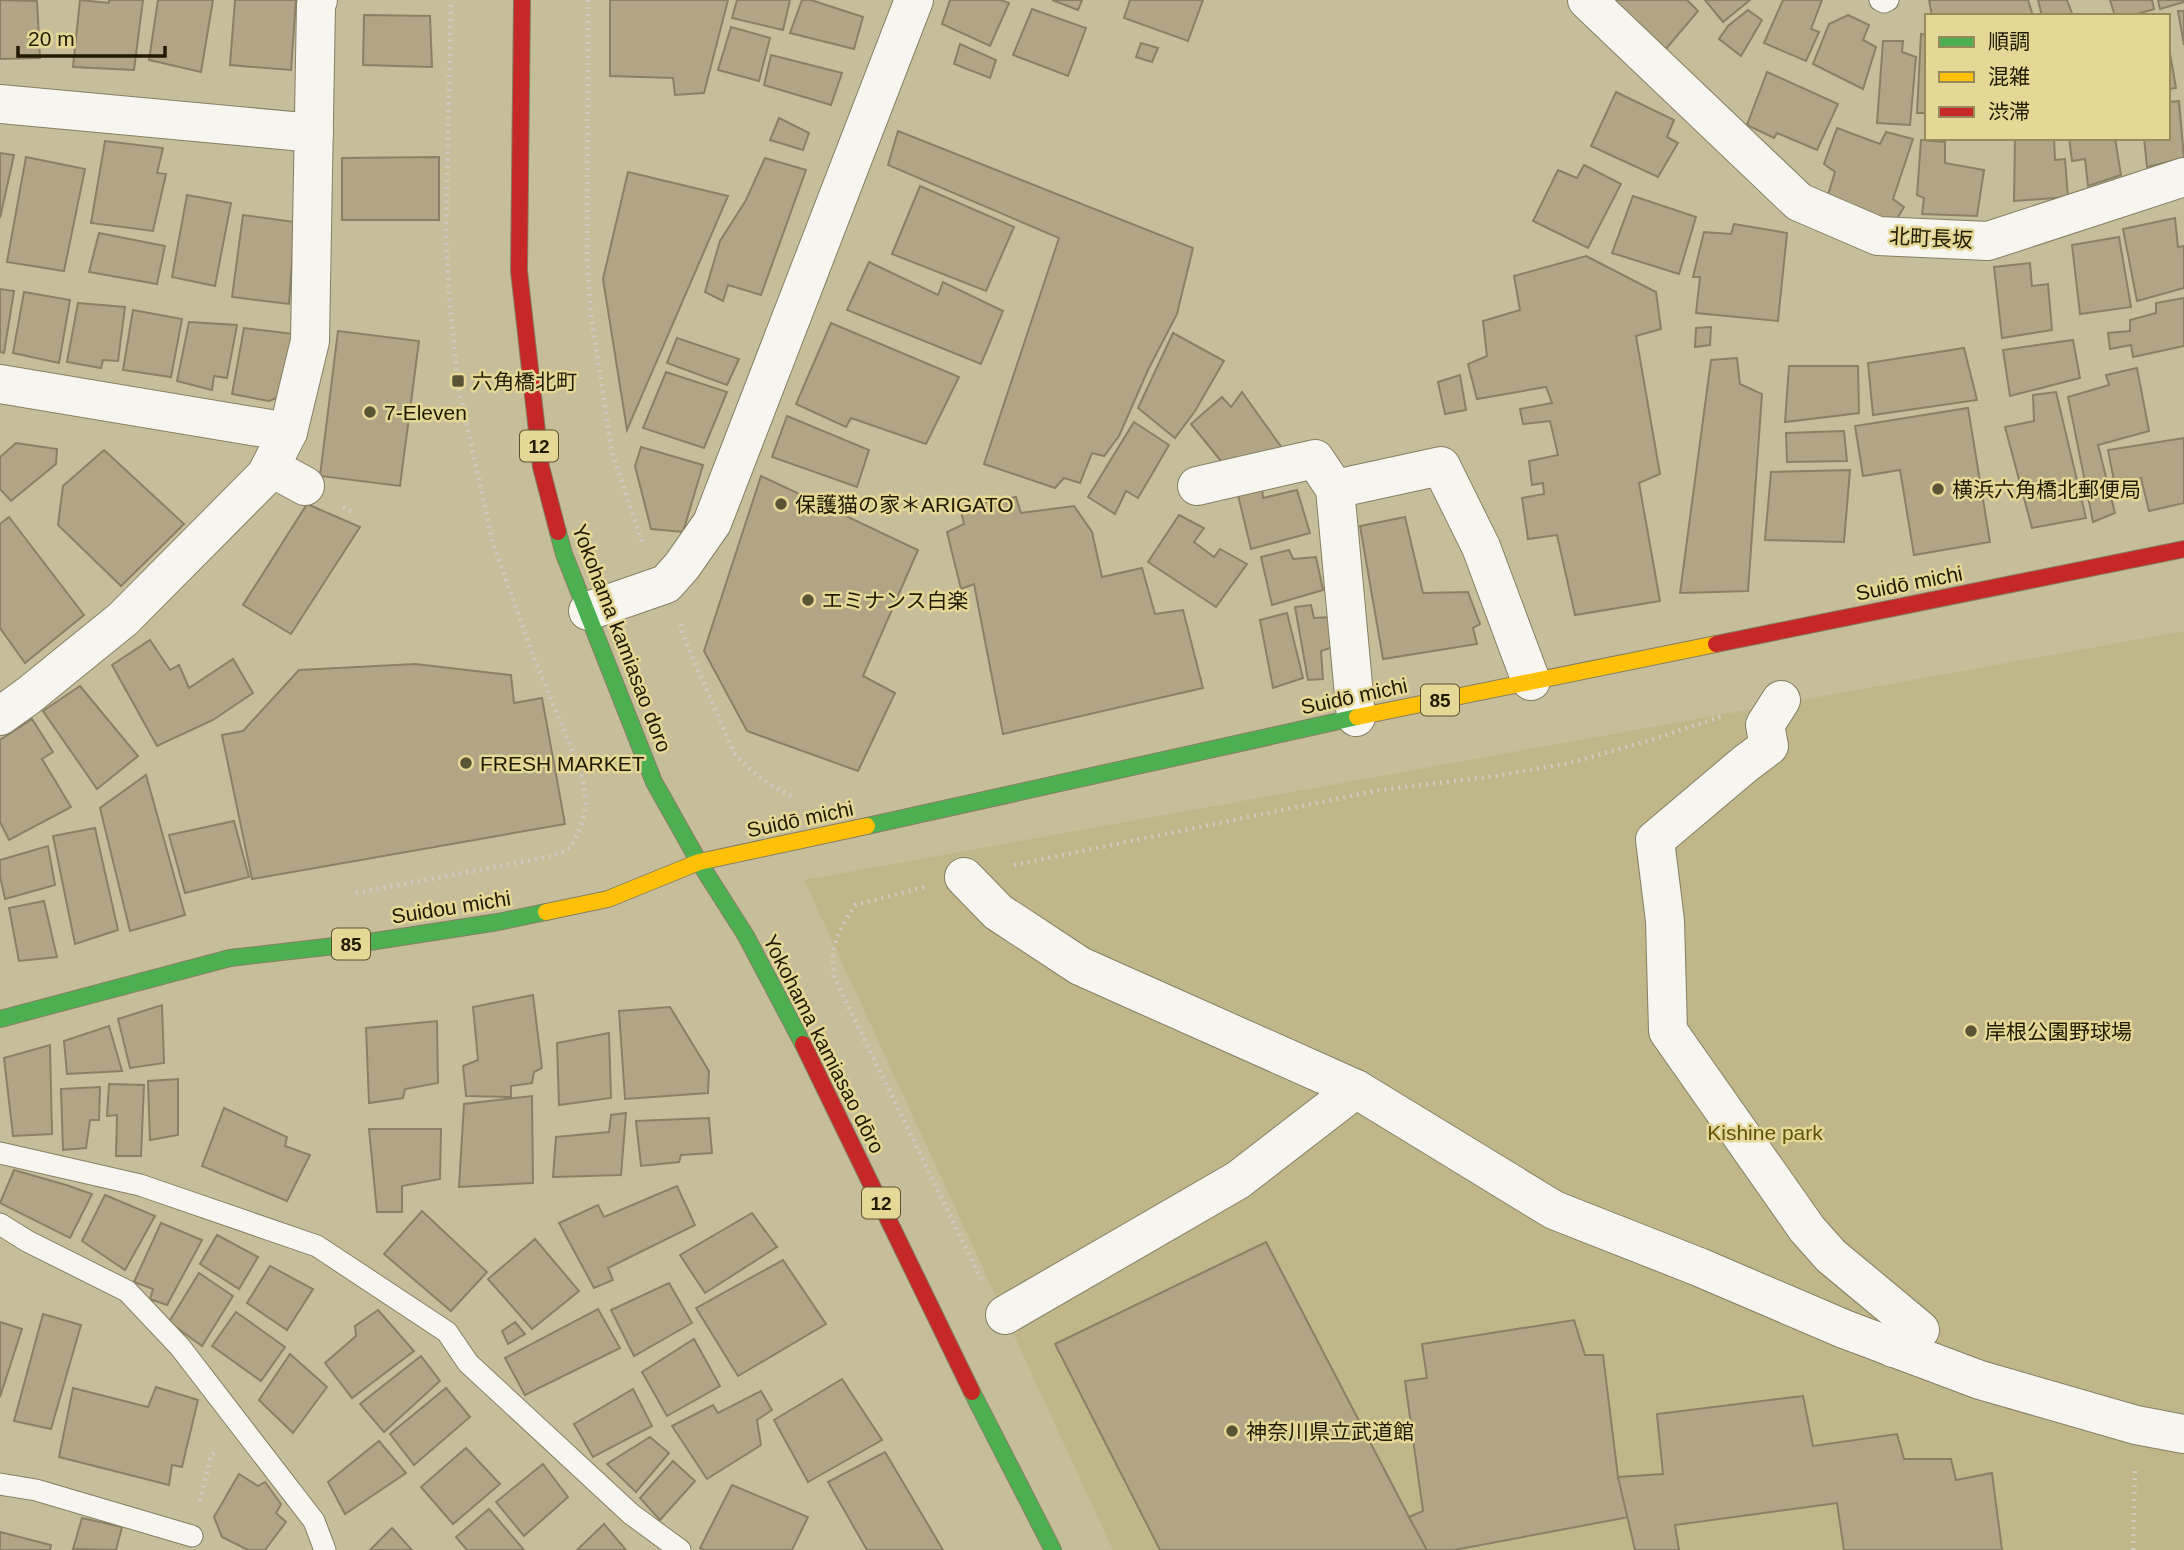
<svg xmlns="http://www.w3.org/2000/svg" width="2184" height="1550" viewBox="0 0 2184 1550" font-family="Arial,'Noto Sans JP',sans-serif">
  <rect width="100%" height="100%" fill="#c6be9a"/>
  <!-- green -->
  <path fill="#bfb68a" d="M2184,631V1550H1113L804,880Z"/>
  <!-- building -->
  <g fill="#b2a585" stroke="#8a8065" stroke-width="2">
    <path d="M0,0L37,1L40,58L0,59Z"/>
    <path d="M80,0L109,3V0H143L134,70L73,67Z"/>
    <path d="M158,0H213L201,72L149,60Z"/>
    <path d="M235,0H296L291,70L230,65Z"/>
    <path d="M610,0H728L704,93L675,95L673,78L610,76Z"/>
    <path d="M737,0H790L783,30L732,18Z"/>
    <path d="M802,0H811L863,17L854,49L790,33Z"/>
    <path d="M950,0H1001L1009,3L990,46L942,24Z"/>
    <path d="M1052,0H1082L1078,10Z"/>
    <path d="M1130,0H1203L1188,41L1124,18Z"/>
    <path d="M1609,0H1687L1698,11L1665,50Z"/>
    <path d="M1705,0H1750L1723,22Z"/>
    <path d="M1783,0H1822L1811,29L1819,32L1806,61L1764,43Z"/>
    <path d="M1929,0H2028L2033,16H1932Z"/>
    <path d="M2038,0H2067L2073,16H2042Z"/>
    <path d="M2110,0H2152L2154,9L2131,16H2115Z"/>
    <path d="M2158,0H2184V2L2160,9Z"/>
    <path d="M1032,9L1086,28L1068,76L1013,55Z"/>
    <path d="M1748,10L1762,20L1741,56L1719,39L1728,26Z"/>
    <path d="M2178,11H2184V45Z"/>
    <path d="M364,15L430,16L432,67L363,65Z"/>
    <path d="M1848,15L1869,25L1863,40L1876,47L1863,89L1813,64L1829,24Z"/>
    <path d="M731,27L770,38L759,81L718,70Z"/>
    <path d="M1921,34L1927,35V113H1917Z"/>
    <path d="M1883,41H1903L1902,52L1916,57L1910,125L1877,123Z"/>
    <path d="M2168,42L2176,88L2168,89Z"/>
    <path d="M1141,43L1158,48L1152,62L1136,57Z"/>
    <path d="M960,44L996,60L990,78L954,64Z"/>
    <path d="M771,55L842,73L831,105L764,85Z"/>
    <path d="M1767,72L1838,104L1817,150L1777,133L1774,138L1747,125Z"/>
    <path d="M1616,92L1674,120L1667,137L1678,143L1658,177L1591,146Z"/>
    <path d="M2179,101L2184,158L2147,167L2144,138H2168V102Z"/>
    <path d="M779,118L809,133L803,150L770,140Z"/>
    <path d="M1837,128L1880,144L1886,132L1913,139L1893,199L1904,207L1895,222L1827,198L1835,172L1824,164Z"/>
    <path d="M898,131L1193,248L1177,314L1148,370L1119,436L1104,456L1092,453L1080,483L1064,478L1055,488L984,464L1059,238L888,165Z"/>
    <path d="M2015,138H2054L2055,160L2065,159L2068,197L2014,201Z"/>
    <path d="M2069,138H2115L2121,175L2088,186L2085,159L2072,161Z"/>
    <path d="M1921,140L1945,142V163L1984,170L1977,216L1922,214L1924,198L1917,195Z"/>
    <path d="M105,141L163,148L157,173L166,174L153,231L91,223Z"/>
    <path d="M0,153L14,155L0,218Z"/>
    <path d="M26,157L85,169L64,271L7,262Z"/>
    <path d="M439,157V220H342V158Z"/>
    <path d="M765,158L806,170L761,295L728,285L723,301L705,292L720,241L746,200Z"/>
    <path d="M1584,165L1621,184L1588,248L1533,221L1558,170L1577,178Z"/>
    <path d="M628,172L728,196L627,430L603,279Z"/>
    <path d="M920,186L1014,227L986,291L892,254Z"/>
    <path d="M187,195L231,203L215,286L172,277Z"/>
    <path d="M1633,196L1696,217L1679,274L1612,253Z"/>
    <path d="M243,215L295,222L289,304L232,297Z"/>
    <path d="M2175,218L2178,247L2184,246V288L2137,301L2123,229Z"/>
    <path d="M1734,224L1787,233L1778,321L1696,313L1700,277H1693L1704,232L1731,234Z"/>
    <path d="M99,233L165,246L157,284L89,272Z"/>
    <path d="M2119,237L2131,307L2080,314L2072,245Z"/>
    <path d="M1586,256L1656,292L1661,329L1636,336L1660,474L1639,483L1660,601L1575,615L1557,535L1528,539L1522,498L1544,494L1543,483L1532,485L1529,461L1558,455L1550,421L1523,424L1520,409L1552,403L1546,387L1477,399L1468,364L1487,356L1483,321L1520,310L1514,276Z"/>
    <path d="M869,262L938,295L943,282L1003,311L981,364L847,310Z"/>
    <path d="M2030,263L2032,286L2048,284L2052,330L2002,338L1994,267Z"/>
    <path d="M0,289L14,291L4,353L0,352Z"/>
    <path d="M24,292L70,300L59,363L13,353Z"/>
    <path d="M2184,298V346L2133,357L2131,345L2110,349L2108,333L2130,331V320L2156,313V303Z"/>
    <path d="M78,303L125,307L118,361L103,360L101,368L67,362Z"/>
    <path d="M133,310L182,319L171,377L123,370Z"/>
    <path d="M189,322L237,325L227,378L214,376L212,390L177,381Z"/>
    <path d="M831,323L959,377L926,444L851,418L846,427L796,404Z"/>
    <path d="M1711,327L1710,345L1695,347L1696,328Z"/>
    <path d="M244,328L295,334L284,395L269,401L232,394Z"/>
    <path d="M338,331L419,341L400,486L320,476Z"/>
    <path d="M1173,333L1224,361L1195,411L1175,438L1138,408Z"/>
    <path d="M677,338L739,359L727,385L667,363Z"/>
    <path d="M2073,340L2080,378L2010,396L2003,350Z"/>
    <path d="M1964,348L1977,400L1873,415L1868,363Z"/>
    <path d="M1737,358L1740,384L1762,394L1748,591L1680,593L1711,360Z"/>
    <path d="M1789,366H1858L1859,413L1785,422Z"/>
    <path d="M2137,368L2149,431L2098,445L2115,513L2093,522L2068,397L2109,385L2106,375Z"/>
    <path d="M666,372L727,392L704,448L643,428Z"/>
    <path d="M1460,375L1466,410L1445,414L1438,382Z"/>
    <path d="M1242,392L1282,448L1225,466L1191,424L1222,397L1231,407Z"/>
    <path d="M2056,392L2086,518L2032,528L2005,427L2034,421L2033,395Z"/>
    <path d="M1968,408L1990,542L1914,555L1900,470L1863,476L1855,426Z"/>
    <path d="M787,416L869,450L857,487L772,457Z"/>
    <path d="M1134,422L1169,445L1138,498L1126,491L1115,514L1088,497Z"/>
    <path d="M1844,431L1847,461L1787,462L1786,433Z"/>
    <path d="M2184,438V503L2149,511L2141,478L2115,486L2108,450Z"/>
    <path d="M16,443L57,449L56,464L11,501L0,489V457Z"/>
    <path d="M641,447L703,465L683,532L651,529L635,466Z"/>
    <path d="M104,450L184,524L121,586L58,525L63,486Z"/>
    <path d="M1850,470L1844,542L1765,540L1771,472Z"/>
    <path d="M761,476L918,550L863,676L895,693L858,771L747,731L704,651Z"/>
    <path d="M1262,488L1263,498L1297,490L1310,533L1251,549L1238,495Z"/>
    <path d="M1016,497L1021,513L1074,506L1092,532L1102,577L1142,568L1155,614L1183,610L1203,688L1003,734L974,584L961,589L947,532L964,524L960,507Z"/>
    <path d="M307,504L360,527L291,634L243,605Z"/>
    <path d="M1179,515L1204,528L1194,542L1214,557L1220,549L1247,564L1216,607L1148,562Z"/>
    <path d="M9,517L84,615L25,663L0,628V524Z"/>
    <path d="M1405,517L1423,593L1468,592L1480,624L1473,628L1477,644L1383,659L1360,526Z"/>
    <path d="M1289,550L1293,559L1316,557L1323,590L1272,605L1261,557Z"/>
    <path d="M1311,605L1314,618L1331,617L1336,646L1321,651L1323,679L1308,680L1295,607Z"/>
    <path d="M1287,613L1303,678L1273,688L1260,620Z"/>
    <path d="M150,640L170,670L179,665L189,688L233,659L253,693L213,720L157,746L112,665Z"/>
    <path d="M415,664L511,675L514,703L542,698L565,824L252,879L222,735L243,731L299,670Z"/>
    <path d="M80,686L138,756L97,789L43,711Z"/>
    <path d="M32,719L53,752L42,759L71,807L9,840L0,822V740Z"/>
    <path d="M146,775L185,915L130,931L100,808Z"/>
    <path d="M234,821L249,877L185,893L169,835Z"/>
    <path d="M95,828L118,930L75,944L53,836Z"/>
    <path d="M48,846L55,885L5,899L0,876V860Z"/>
    <path d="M44,901L57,957L19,961L9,908Z"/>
    <path d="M533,995L542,1068L534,1072L532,1083L511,1086V1097L466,1096L463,1066L478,1060L473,1007Z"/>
    <path d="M162,1005L164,1063L130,1068L118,1019Z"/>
    <path d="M670,1007L709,1071L708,1093L625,1099L619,1011Z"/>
    <path d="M437,1021L438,1083L405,1089L403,1098L369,1103L366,1028Z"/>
    <path d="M109,1026L122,1071L67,1074L64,1041Z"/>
    <path d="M609,1033L611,1098L559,1105L557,1043Z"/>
    <path d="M50,1045L52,1134L13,1136L4,1058Z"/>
    <path d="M178,1079V1135L150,1140L148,1081Z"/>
    <path d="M109,1084L144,1085L141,1156H116L117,1115L107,1116Z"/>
    <path d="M100,1087L99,1120H90L86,1148L63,1150L61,1089Z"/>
    <path d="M532,1096L533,1183L459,1187L464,1104Z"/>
    <path d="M224,1108L287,1137L285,1146L310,1155L287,1201L202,1166Z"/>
    <path d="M626,1113L621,1175L553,1177L556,1137L609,1132L611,1115Z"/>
    <path d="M709,1118L712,1153L681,1155L679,1162L641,1166L636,1121Z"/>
    <path d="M369,1129H441L440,1179L402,1186V1212H377Z"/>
    <path d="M14,1170L66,1185L92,1194L70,1238L0,1203Z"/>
    <path d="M677,1186L695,1225L608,1268L613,1280L594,1288L559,1223L598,1205L604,1217Z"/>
    <path d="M105,1195L155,1216L125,1270L82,1241Z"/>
    <path d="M422,1211L487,1272L451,1311L384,1254Z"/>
    <path d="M752,1213L777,1247L705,1293L680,1255Z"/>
    <path d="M161,1223L202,1240L167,1305L150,1299L153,1289L134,1282Z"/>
    <path d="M217,1235L258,1257L239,1289L200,1264Z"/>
    <path d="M535,1239L579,1291L532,1329L488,1279Z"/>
    <path d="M1266,1242L1409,1517L1427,1550H1160L1055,1344Z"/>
    <path d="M783,1260L826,1324L738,1376L696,1308Z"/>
    <path d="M270,1266L313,1289L287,1330L247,1303Z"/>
    <path d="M199,1273L233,1296L202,1346L169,1322Z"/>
    <path d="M669,1283L692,1323L634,1356L611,1310Z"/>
    <path d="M598,1309L620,1348L525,1395L505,1358Z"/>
    <path d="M378,1310L414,1351L352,1398L325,1363L356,1336L355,1326Z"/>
    <path d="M236,1312L285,1347L261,1381L212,1346Z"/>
    <path d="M43,1314L81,1325L51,1429L14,1421Z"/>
    <path d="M1574,1320L1585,1355H1603L1618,1477L1629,1517L1454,1550H1427L1409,1517L1423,1511L1405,1381L1427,1378L1422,1344Z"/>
    <path d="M0,1322L22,1329L0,1397Z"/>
    <path d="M515,1322L525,1334L508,1344L502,1331Z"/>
    <path d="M694,1339L720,1386L667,1416L642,1372Z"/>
    <path d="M290,1354L327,1387L293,1433L259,1400Z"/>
    <path d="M421,1356L440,1381L384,1432L360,1404Z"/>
    <path d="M842,1379L882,1440L808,1482L774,1420Z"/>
    <path d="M156,1387L198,1400L182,1467L172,1465L169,1485L59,1457L73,1388L148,1407Z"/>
    <path d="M446,1388L470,1417L414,1465L390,1434Z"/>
    <path d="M633,1389L652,1426L593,1457L574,1424Z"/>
    <path d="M761,1391L772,1410L757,1420L761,1445L707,1479L672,1426L713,1405L718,1413Z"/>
    <path d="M1803,1396L1813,1446L1897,1434L1904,1459H1951L1956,1480L1992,1473L2002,1550H1844L1837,1503L1675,1525L1679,1550H1635L1618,1477L1663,1474L1657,1414Z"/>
    <path d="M650,1437L669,1453L636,1492L607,1464Z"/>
    <path d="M379,1441L406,1473L345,1514L328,1482Z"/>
    <path d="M466,1448L500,1484L453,1524L421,1487Z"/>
    <path d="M885,1452L943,1550H867L828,1482Z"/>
    <path d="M673,1461L695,1481L660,1520L640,1498Z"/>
    <path d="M543,1464L568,1497L524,1536L496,1502Z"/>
    <path d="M239,1474L258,1486L265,1482L281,1504L276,1513L286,1522L265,1550H248L222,1537L214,1517Z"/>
    <path d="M732,1485L808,1517L792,1550H704L700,1548Z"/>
    <path d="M489,1509L524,1550H467L456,1537Z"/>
    <path d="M82,1518L122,1527L116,1550L73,1549Z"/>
    <path d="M604,1524L626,1550H577Z"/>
    <path d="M392,1528L412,1550H370Z"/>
    <path d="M0,1532L51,1545L50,1550H0Z"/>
  </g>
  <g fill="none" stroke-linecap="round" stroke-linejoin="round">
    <!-- lane casing -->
    <g stroke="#857f62" stroke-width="23">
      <g id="lane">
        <path d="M1880,0L1884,2L1888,0"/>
        <path d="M0,1153L140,1185L317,1246L447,1332L468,1363L631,1514L680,1550"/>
        <path d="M0,1224L27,1241L127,1291L180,1347L314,1521L325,1550"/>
        <path d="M0,1484L36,1490L192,1536"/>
      </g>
    </g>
    <!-- street casing -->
    <g stroke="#857f62" stroke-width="40">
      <g id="street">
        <path d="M1587,0L1799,202L1878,236L1988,241L2184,177"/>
        <path d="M0,104L314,133"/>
        <path d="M0,384L288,432"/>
        <path d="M270,467L305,486"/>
        <path d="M1197,486L1315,459L1335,489L1356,717"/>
        <path d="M1335,489L1441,466L1481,547L1531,681"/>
        <path d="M588,611L666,584L682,566L712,523L914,0"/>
        <path d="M1781,700L1765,725L1769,746L1745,764L1655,840L1665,921L1668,1031L1807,1229L1831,1256L1920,1330L1893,1348"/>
        <path d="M0,716L28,696L123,619L266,475L288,432L310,341L316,5L318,0"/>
        <path d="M964,877L998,912L1080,966L1356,1089L1554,1210L1699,1267L1844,1329L1980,1380L2136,1425L2184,1434"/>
        <path d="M1005,1315L1238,1180L1356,1089"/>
      </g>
    </g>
    <!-- fast casing -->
    <g stroke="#857f62" stroke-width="18">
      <g id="fast">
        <path d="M558,532L564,554L654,782L699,862L746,936L803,1044"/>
        <path d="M867,826L1357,717"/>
        <path d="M0,1019L230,958L369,942L498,922L546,912"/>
        <path d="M972,1392L1053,1550"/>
      </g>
    </g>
    <!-- slow casing -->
    <g stroke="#857f62" stroke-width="18">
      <g id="slow">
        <path d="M1357,717L1716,644"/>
        <path d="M546,912L608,899L699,862L867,826"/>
      </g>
    </g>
    <!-- jam casing -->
    <g stroke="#857f62" stroke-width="18">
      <g id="jam">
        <path d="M522,0L519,271L541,467L558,532"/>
        <path d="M1716,644L2184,549"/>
        <path d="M803,1044L972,1392"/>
      </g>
    </g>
    <!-- path -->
    <g stroke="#cecbbf" stroke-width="4.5" stroke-dasharray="2 5" stroke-linecap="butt">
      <path d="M588,0L587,255L591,315L612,452L642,542"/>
      <path d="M343,507L355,514"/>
      <path d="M681,624L682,633L734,753C751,772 768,785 791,796"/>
      <path d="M1014,865L1380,790L1496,776L1570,763L1651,740L1723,716"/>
      <path d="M924,887L855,905C839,932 828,946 835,979L981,1279"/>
      <path d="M356,893L553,856L570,848L581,827L586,805L584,786L580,769L532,653L493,543L458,385L449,295L446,232L451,0"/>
      <path d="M200,1501L211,1455L217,1451"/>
      <path d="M2133,1550L2135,1470"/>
    </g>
    <!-- lane -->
    <use href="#lane" stroke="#f6f5f0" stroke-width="21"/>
    <!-- street -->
    <use href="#street" stroke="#f6f5f0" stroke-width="38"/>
    <!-- fast -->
    <use href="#fast" stroke="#4caf50" stroke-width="16"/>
    <!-- slow -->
    <use href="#slow" stroke="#ffc107" stroke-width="16"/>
    <!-- jam -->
    <use href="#jam" stroke="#c62828" stroke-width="16"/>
  </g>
  <!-- markers -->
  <g fill="#5a5437" stroke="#e5d796" stroke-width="2.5">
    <rect x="451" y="374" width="14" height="14" rx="3.5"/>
    <circle cx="370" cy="412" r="7"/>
    <circle cx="1938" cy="489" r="7"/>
    <circle cx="781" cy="504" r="7"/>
    <circle cx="808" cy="600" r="7"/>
    <circle cx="466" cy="763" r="7"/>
    <circle cx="1971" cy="1031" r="7"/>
    <circle cx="1232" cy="1431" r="7"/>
  </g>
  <g text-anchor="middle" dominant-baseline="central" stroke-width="5" stroke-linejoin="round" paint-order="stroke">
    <!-- shield labels -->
    <g fill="#e5d796" stroke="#5b532e" stroke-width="2">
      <rect x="520" y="430.5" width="38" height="31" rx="5"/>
      <rect x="1421" y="684.5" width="38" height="31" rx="5"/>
      <rect x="332" y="928.5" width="38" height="31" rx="5"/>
      <rect x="862" y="1187.5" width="38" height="31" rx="5"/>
    </g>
    <g font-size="19" font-weight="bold" fill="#201b02">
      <text x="539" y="446">12</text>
      <text x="1440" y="700">85</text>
      <text x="351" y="944">85</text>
      <text x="881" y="1203">12</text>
    </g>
    <!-- street labels -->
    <g font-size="21" fill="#201b02" stroke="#e5d796">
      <text transform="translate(1931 238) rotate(3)">北町長坂</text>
      <text transform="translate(1909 583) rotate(-11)">Suidō michi</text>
      <text transform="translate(622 638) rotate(69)">Yokohama kamiasao doro</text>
      <text transform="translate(1354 696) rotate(-12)">Suidō michi</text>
      <text transform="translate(800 819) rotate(-12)">Suidō michi</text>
      <text transform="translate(451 907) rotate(-9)">Suidou michi</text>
      <text transform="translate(824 1044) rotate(63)">Yokohama kamiasao dōro</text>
    </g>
    <!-- poi labels -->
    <g font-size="21" fill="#201b02" stroke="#e5d796" text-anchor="start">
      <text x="472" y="381">六角橋北町</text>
      <text x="384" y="412">7-Eleven</text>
      <text x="1952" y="489">横浜六角橋北郵便局</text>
      <text x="795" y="504">保護猫の家＊ARIGATO</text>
      <text x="822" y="600">エミナンス白楽</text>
      <text x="480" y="763">FRESH MARKET</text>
      <text x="1985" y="1031">岸根公園野球場</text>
      <text x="1246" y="1431">神奈川県立武道館</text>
    </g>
    <!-- park labels -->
    <g font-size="21" fill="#60530b" stroke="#e5d796">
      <text x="1765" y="1132">Kishine park</text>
    </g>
  </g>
  <!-- legend -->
  <rect x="1925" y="14" width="245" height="126" fill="#e5d796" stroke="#968c5b" stroke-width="2"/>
  <rect x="1939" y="37" width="35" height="10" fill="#4caf50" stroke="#968c5b" stroke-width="2"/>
  <text x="1988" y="49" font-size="21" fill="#201b02">順調</text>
  <rect x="1939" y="72" width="35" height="10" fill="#ffc107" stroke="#968c5b" stroke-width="2"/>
  <text x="1988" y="84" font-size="21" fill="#201b02">混雑</text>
  <rect x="1939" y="107" width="35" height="10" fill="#c62828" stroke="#968c5b" stroke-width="2"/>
  <text x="1988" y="119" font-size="21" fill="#201b02">渋滞</text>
  <!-- scale -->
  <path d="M18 46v10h147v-10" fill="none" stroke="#201b02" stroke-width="3.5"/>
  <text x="28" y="46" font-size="21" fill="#201b02" stroke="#e5d796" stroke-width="5" paint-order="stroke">20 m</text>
</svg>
